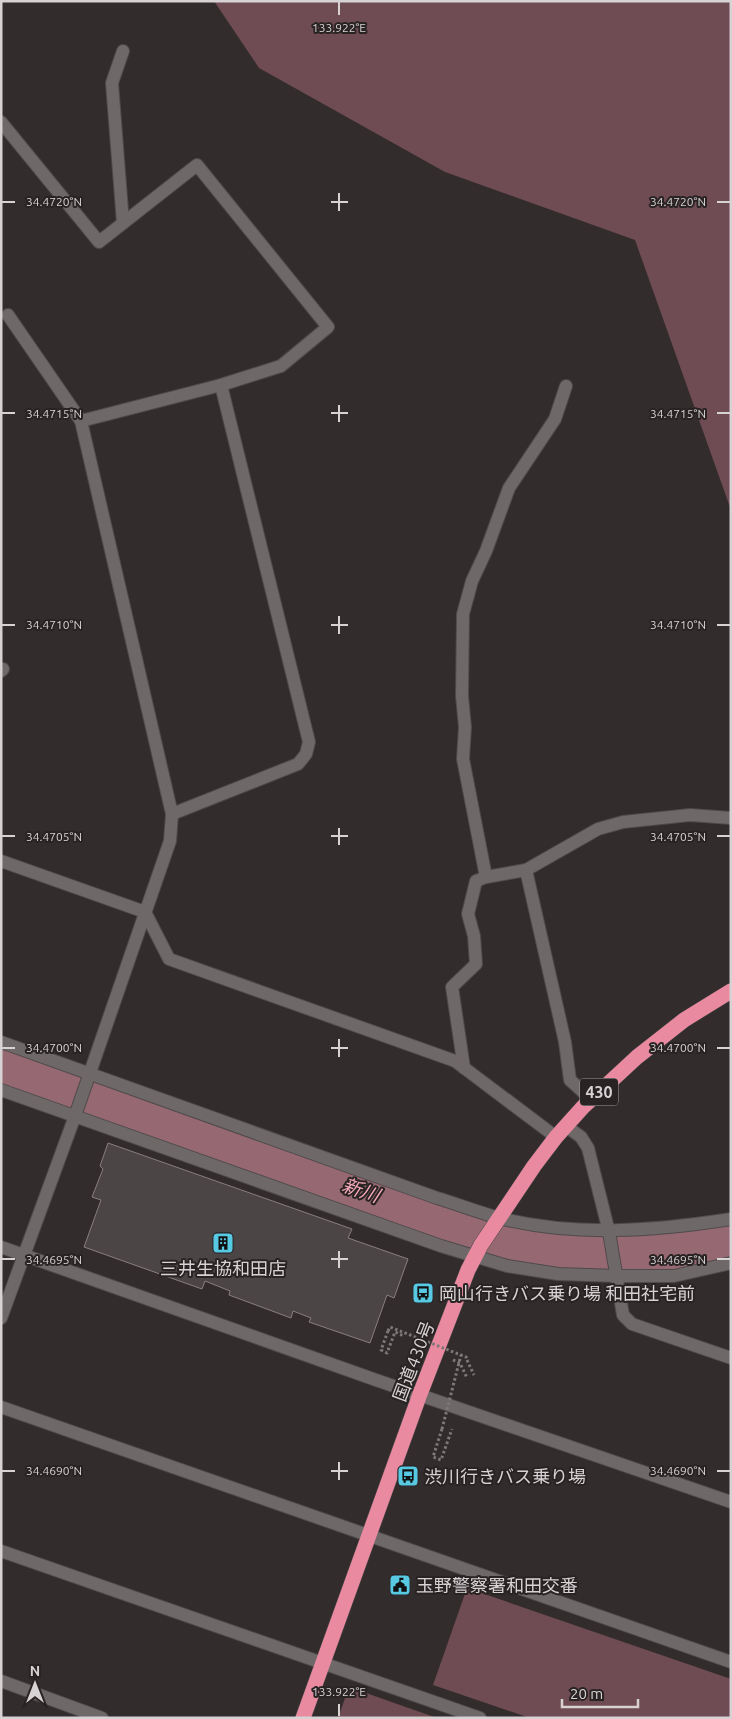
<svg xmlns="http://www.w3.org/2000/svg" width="732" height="1719" viewBox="0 0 732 1719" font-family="Ubuntu,'Noto Sans JP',sans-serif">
  <rect width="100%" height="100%" fill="#332c2d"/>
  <!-- green -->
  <g fill="#6f4b53">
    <path d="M214,1H731V510L635,240L445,172L259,68Z"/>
    <path d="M467,1588L731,1679V1718H530L433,1685Z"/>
    <path d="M349,1687L437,1718H338Z"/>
  </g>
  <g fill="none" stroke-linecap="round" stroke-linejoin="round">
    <!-- river -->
    <path stroke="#966972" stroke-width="46" d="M1,1065L72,1090L108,1105L458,1226L509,1242L602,1251H666L694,1248L731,1239"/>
  </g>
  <!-- building -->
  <path fill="#4b4546" stroke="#877f81" d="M108,1143L352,1229L348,1238L408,1259L394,1298L387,1295L370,1343L309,1322L311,1318L293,1311L291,1318L229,1295L230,1291L205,1281L202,1289L84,1247L101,1200L92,1197L103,1169L100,1166Z"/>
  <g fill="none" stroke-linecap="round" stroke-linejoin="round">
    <!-- minor casing -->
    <g stroke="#4f4a4b" stroke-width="14">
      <g id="minor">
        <path d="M123,51L112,83L123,223"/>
        <path d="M1,122L99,242L197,165L328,327L281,366L221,385L81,421L8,315"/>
        <path d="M1,671L3,669"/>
        <path d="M172,814L298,764L306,754L309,742L221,385"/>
        <path d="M1,861L145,912L169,959L455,1061L556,1137"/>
        <path d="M526,870L565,1042L570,1080L591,1099"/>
        <path d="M486,877L463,759L465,727L462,696L463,614L472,581L486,551L509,488L555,419L566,386"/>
        <path d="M1,1042L437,1198C457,1204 478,1212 499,1218C576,1237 654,1231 731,1219"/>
        <path d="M464,1068L452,987L476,964L474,936L468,914L476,881L486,877L526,870L598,829L623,822L690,815L731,818"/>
        <path d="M1,1090L441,1246L507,1266L558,1274L618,1276H674L731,1263"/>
        <path d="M566,1126L581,1137L588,1148L609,1232L623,1315L632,1324L731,1358"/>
        <path d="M1,1247L376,1380L731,1502"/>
        <path d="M1,1318L75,1116L170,841L172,814L81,421"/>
        <path d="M1,1407L731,1662"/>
        <path d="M1,1551L480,1718"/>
        <path d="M1,1681L102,1718"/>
      </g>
    </g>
    <!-- highway casing -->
    <g stroke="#4f4a4b" stroke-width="16">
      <path id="highway" d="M303,1718L420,1394L468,1270L481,1245L534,1166L556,1137L583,1107L637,1057L684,1020L731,991"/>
    </g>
    <!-- path -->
    <g stroke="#7d7879" stroke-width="3" stroke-dasharray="2.5 2.5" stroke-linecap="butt">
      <path d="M388,1331L381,1350L387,1353L395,1332L404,1336"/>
      <path d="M453,1360L460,1363L467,1378"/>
      <path d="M467,1360L474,1375"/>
      <path d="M442,1429L433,1457L441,1460L452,1429"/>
    </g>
    <!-- minor -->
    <use href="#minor" stroke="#6f6869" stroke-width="12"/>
    <!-- highway -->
    <use href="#highway" stroke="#e98aa0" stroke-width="15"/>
    <!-- path-bridge -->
    <g stroke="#7d7879" stroke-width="3" stroke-dasharray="2.5 2.5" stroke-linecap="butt">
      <path d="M388,1331L390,1327L466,1357L467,1360"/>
      <path d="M442,1429L461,1355"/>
    </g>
  </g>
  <!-- ticks -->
  <path fill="none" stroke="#d7d3d4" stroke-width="2" d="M339,2V15M339,193V211M2,202H15M331,202H348M717,202H730M339,405V422M2,413H15M331,413H348M717,413H730M339,616V634M2,625H15M331,625H348M717,625H730M339,828V845M2,836H15M331,836H348M717,836H730M339,1039V1057M2,1048H15M331,1048H348M717,1048H730M339,1251V1268M2,1259H15M331,1259H348M717,1259H730M339,1462V1480M2,1471H15M331,1471H348M717,1471H730M339,1704V1716"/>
  <!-- icons -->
  <defs>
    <g id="building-square" transform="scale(1.125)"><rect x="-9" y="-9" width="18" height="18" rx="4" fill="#57c9e3" stroke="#292324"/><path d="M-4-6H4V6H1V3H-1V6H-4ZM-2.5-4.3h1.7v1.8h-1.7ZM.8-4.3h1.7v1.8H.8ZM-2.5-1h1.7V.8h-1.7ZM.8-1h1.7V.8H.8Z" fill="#111"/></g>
    <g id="bus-square" transform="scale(1.125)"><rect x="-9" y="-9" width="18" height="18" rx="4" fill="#57c9e3" stroke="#292324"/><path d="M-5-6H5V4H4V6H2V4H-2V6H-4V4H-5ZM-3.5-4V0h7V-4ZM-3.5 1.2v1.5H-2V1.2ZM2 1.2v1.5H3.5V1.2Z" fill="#111"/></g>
    <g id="civic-square" transform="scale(1.125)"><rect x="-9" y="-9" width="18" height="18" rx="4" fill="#57c9e3" stroke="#292324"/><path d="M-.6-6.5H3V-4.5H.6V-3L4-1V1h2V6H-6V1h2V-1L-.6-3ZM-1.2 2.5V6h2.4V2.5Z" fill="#111"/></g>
  </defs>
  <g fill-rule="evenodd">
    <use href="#building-square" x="223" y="1243"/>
    <use href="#bus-square" x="423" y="1293"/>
    <use href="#bus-square" x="408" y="1476"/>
    <use href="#civic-square" x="400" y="1585"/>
  </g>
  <g text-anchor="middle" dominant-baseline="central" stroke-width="4" stroke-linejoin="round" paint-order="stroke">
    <!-- shield labels -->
    <rect fill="#292324" stroke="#a39e9f" stroke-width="1" x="580" y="1078.5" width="38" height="27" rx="4"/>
    <g font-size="16" font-weight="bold" fill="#d7d3d4">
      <text x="599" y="1092">430</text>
    </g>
    <!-- poi labels -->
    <g font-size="18" fill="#d7d3d4" stroke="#292324" text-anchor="start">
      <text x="223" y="1268" text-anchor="middle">三井生協和田店</text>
      <text x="439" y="1293">岡山行きバス乗り場 和田社宅前</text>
      <text x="424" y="1476">渋川行きバス乗り場</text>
      <text x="416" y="1585">玉野警察署和田交番</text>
    </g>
    <!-- street labels -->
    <g font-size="18" fill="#d7d3d4" stroke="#292324">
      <text transform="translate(413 1361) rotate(-69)">国道430号</text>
    </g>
    <!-- water labels -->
    <g font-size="19" font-style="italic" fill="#f4a9b9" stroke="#292324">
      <text transform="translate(361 1190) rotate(19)">新川</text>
    </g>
  </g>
  <g font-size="12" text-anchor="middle" fill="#d7d3d4" stroke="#292324" stroke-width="4" stroke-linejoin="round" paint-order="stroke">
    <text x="339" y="32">133.922°E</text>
    <text x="54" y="206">34.4720°N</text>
    <text x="678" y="206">34.4720°N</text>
    <text x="54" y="418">34.4715°N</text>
    <text x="678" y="418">34.4715°N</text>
    <text x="54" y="629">34.4710°N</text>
    <text x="678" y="629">34.4710°N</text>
    <text x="54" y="841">34.4705°N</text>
    <text x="678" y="841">34.4705°N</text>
    <text x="54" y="1052">34.4700°N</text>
    <text x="678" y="1052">34.4700°N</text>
    <text x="54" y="1264">34.4695°N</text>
    <text x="678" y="1264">34.4695°N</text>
    <text x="54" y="1475">34.4690°N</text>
    <text x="678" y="1475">34.4690°N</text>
    <text x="339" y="1696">133.922°E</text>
  </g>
  <!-- border -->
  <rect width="732" height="1719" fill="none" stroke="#d7d3d4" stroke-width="5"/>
  <!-- north arrow -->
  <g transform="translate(35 1684)" stroke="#292324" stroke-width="4" paint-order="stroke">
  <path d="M0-4L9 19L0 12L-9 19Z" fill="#d7d3d4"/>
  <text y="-8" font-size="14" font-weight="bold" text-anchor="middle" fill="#d7d3d4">N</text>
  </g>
  <!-- scale -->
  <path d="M562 1699v8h76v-8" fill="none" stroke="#d7d3d4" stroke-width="2.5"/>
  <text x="570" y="1699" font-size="15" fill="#d7d3d4" stroke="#292324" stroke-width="4" paint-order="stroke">20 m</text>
</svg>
